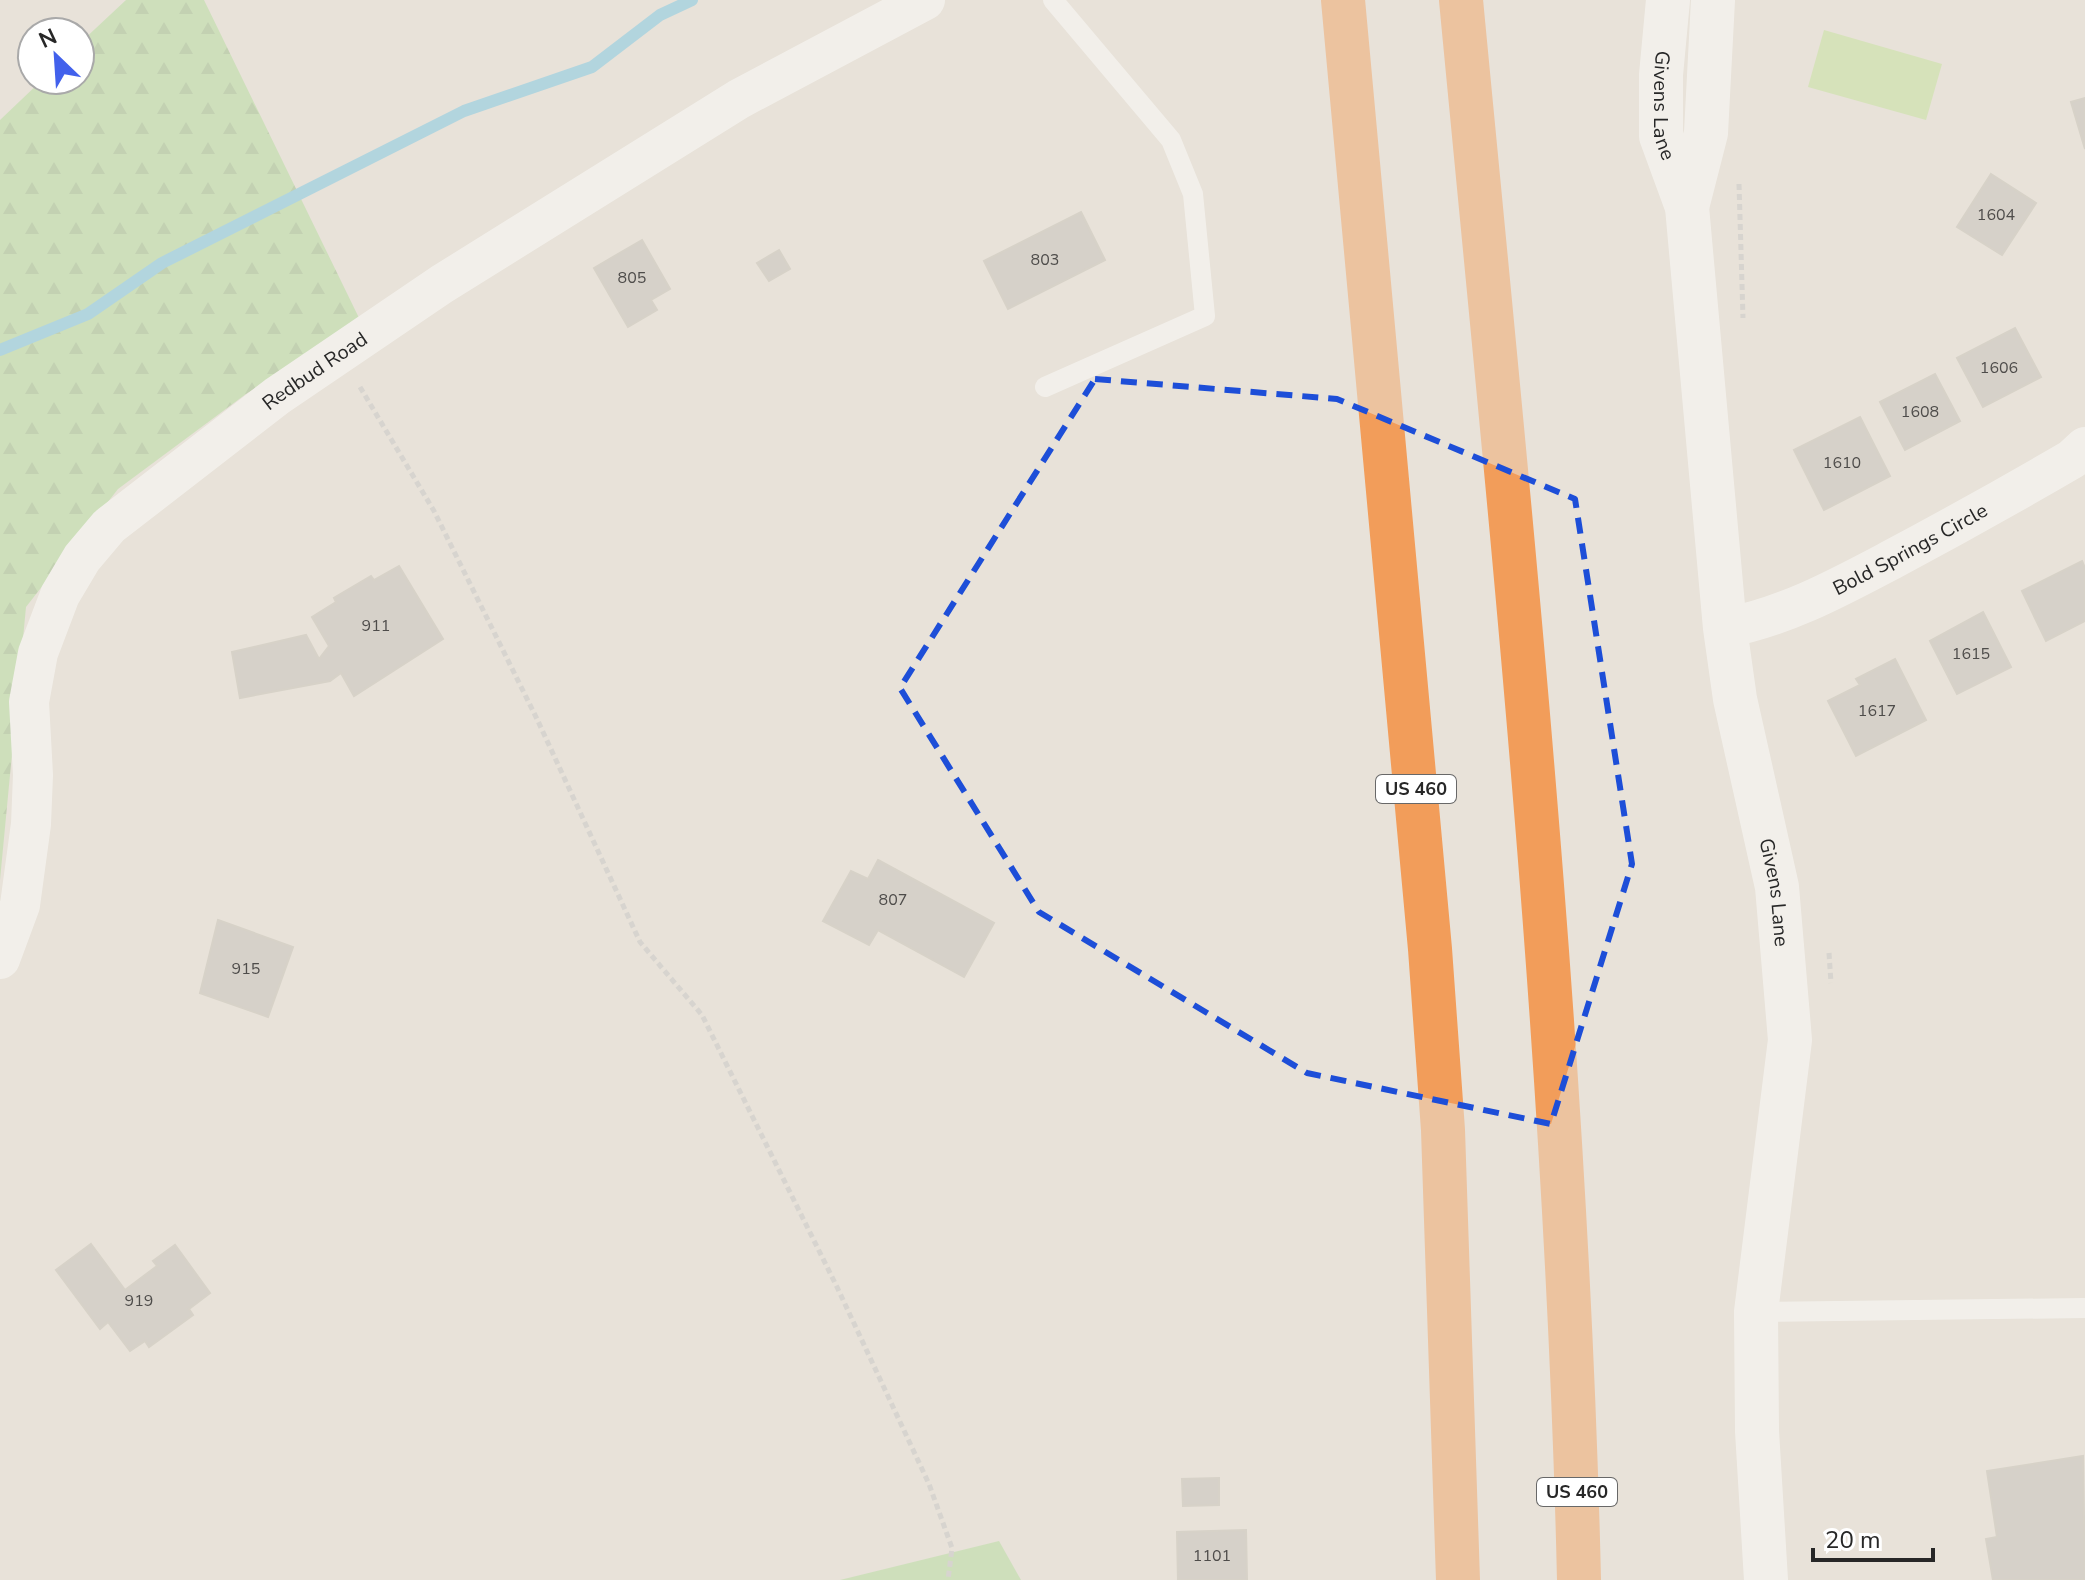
<svg xmlns="http://www.w3.org/2000/svg" width="2085" height="1580" viewBox="0 0 2085 1580" font-family="'Nunito Sans',sans-serif">
  <defs>
    <pattern id="forest-firs" width="22" height="20" patternUnits="userSpaceOnUse" patternTransform="scale(2)"><rect width="22" height="20" fill="#afdc98"/><path d="M5 1l3.5 6h-7zM16 11l3.5 6h-7z" fill="#97bd83"/></pattern>
  </defs>
  <rect width="100%" height="100%" fill="#e8e2d9"/>
  <!-- grass -->
  <path fill="#afdc98" d="M999,1541L1021,1580H840Z"/>
  <!-- forest -->
  <path fill="url(#forest-firs)" d="M126,0H204L361,322L246,394L118,489L26,607L0,880V120L42,80H80V43Z"/>
  <!-- pitch -->
  <path fill="#c1e394" d="M1824,30L1942,64L1926,120L1808,87Z"/>
  <g fill="none" stroke-linecap="round" stroke-linejoin="round">
    <!-- stream -->
    <path stroke="#71c5e5" stroke-width="12" d="M0,350L88,314L162,263L464,111L592,67L660,15L692,0"/>
  </g>
  <!-- building -->
  <g fill="#c1bcb5" stroke="#c3beb3" stroke-width="2">
    <path d="M2085,98V149L2071,102Z"/>
    <path d="M1991,174L2036,203L2002,255L1957,227Z"/>
    <path d="M1081,212L1105,260L1008,309L984,261Z"/>
    <path d="M642,240L670,289L651,300L657,310L628,327L594,268Z"/>
    <path d="M779,250L790,269L769,281L757,263Z"/>
    <path d="M2015,328L2041,377L1983,407L1957,358Z"/>
    <path d="M1935,374L1960,421L1905,450L1880,402Z"/>
    <path d="M1860,417L1890,476L1824,510L1794,450Z"/>
    <path d="M2082,561L2085,568V621L2046,641L2022,591Z"/>
    <path d="M399,566L443,639L354,696L341,673L330,681L240,698L232,652L306,635L319,659L329,646L312,617L336,602L334,598L371,576L374,580Z"/>
    <path d="M1983,612L2011,667L1957,694L1930,641Z"/>
    <path d="M1895,659L1926,720L1856,756L1828,701L1860,685L1856,679Z"/>
    <path d="M878,860L994,923L964,977L878,930L869,945L823,921L851,871L868,879Z"/>
    <path d="M218,920L293,947L268,1017L200,993Z"/>
    <path d="M91,1244L125,1290L157,1266L153,1261L175,1245L210,1293L189,1309L193,1315L149,1347L145,1341L130,1351L108,1322L100,1329L56,1270Z"/>
    <path d="M2083,1456L2085,1580H1993L1986,1539L1997,1537L1987,1471Z"/>
    <path d="M1219,1478V1505L1183,1506L1182,1479Z"/>
    <path d="M1246,1530L1247,1580H1178L1177,1532Z"/>
  </g>
  <g fill="none" stroke-linecap="round" stroke-linejoin="round">
    <!-- path -->
    <g stroke="#c3c3c3" stroke-width="5" stroke-dasharray="6 4" stroke-linecap="butt">
      <path d="M1739,184L1743,318"/>
      <path d="M360,387L434,511L537,719L640,942L702,1015L837,1287L929,1484L952,1548L948,1580"/>
      <path d="M1829,953L1831,983"/>
    </g>
    <!-- service -->
    <g stroke="#fff" stroke-width="20">
      <path d="M1045,387L1205,316L1193,194L1171,140L1053,0"/>
      <path d="M1756,1312L2085,1308"/>
    </g>
    <!-- minor -->
    <g stroke="#fff" stroke-width="40">
      <path id="s1" d="M1725,628C1784,617 1836,589 1889,561C1951,528 2012,494 2072,459L2085,447"/>
      <path id="s2" d="M0,959L20,905L31,824L33,775L29,702L38,653L60,595L82,558L109,526L277,396L442,284L739,99L925,0"/>
    </g>
    <!-- tertiary -->
    <g stroke="#fff" stroke-width="44">
      <path id="s3" d="M1668,0L1661,75V136L1687,207L1725,628L1735,699L1777,887L1790,1040L1756,1312L1757,1431L1766,1580"/>
      <path d="M1687,207L1706,133L1713,0"/>
    </g>
    <!-- motorway -->
    <g stroke="#f29d5a" stroke-width="44">
      <path d="M1343,0L1430,949L1443,1130L1458,1580"/>
      <path d="M1461,0C1511,525 1567,1052 1579,1580"/>
    </g>
  </g>
  <!-- marked area -->
  <path d="M0 0H2085V1580H0ZM1095,379L1337,399L1575,499L1632,864L1551,1124L1307,1073L1039,912L900,688Z" fill="#e8e2d9" fill-opacity=".55" fill-rule="evenodd"/>
  <path fill="none" stroke="#1d4ed8" stroke-width="6" stroke-dasharray="16 10" stroke-linejoin="round" d="M1095,379L1337,399L1575,499L1632,864L1551,1124L1307,1073L1039,912L900,688Z"/>
  <g text-anchor="middle" dominant-baseline="central" stroke-width="7" stroke-linejoin="round" paint-order="stroke">
    <!-- number labels -->
    <g font-size="16" fill="#4e4c4a">
      <text x="1996" y="215">1604</text>
      <text x="1045" y="260">803</text>
      <text x="632" y="278">805</text>
      <text x="1999" y="368">1606</text>
      <text x="1920" y="412">1608</text>
      <text x="1842" y="463">1610</text>
      <text x="376" y="626">911</text>
      <text x="1971" y="654">1615</text>
      <text x="1877" y="711">1617</text>
      <text x="893" y="900">807</text>
      <text x="246" y="969">915</text>
      <text x="139" y="1301">919</text>
      <text x="1212" y="1556">1101</text>
    </g>
    <!-- shield labels -->
    <g fill="#fff" stroke="#686868" stroke-width="2">
      <rect x="1376" y="775" width="80" height="28" rx="6"/>
      <rect x="1537" y="1478" width="80" height="28" rx="6"/>
    </g>
    <g font-size="18" font-weight="bold" fill="#272727">
      <text x="1416" y="789">US 460</text>
      <text x="1577" y="1492">US 460</text>
    </g>
    <!-- street labels -->
    <g font-size="20" fill="#272727" stroke="#fff">
      <text stroke="none"><textPath href="#s3" startOffset="106">Givens Lane</textPath></text>
      <text stroke="none"><textPath href="#s2" startOffset="716">Redbud Road</textPath></text>
      <text stroke="none"><textPath href="#s1" startOffset="202">Bold Springs Circle</textPath></text>
      <text stroke="none"><textPath href="#s3" startOffset="904">Givens Lane</textPath></text>
    </g>
  </g>
  <!-- north arrow -->
  <g transform="translate(56 56) rotate(335)"><circle r="38" fill="#ffffff" stroke="#a9a9a9" stroke-width="2"/>
  <path d="M0-6L14 30L0 20L-14 30Z" fill="#4261ec"/>
  <text y="-12" font-size="22" font-weight="bold" text-anchor="middle" fill="#272727">N</text>
  </g>
  <!-- scale -->
  <path d="M1813 1548v12h120v-12" fill="none" stroke="#272727" stroke-width="4"/>
  <text x="1825" y="1548" font-size="24" fill="#272727" stroke="#ffffff" stroke-width="6" paint-order="stroke">20 m</text>
</svg>
